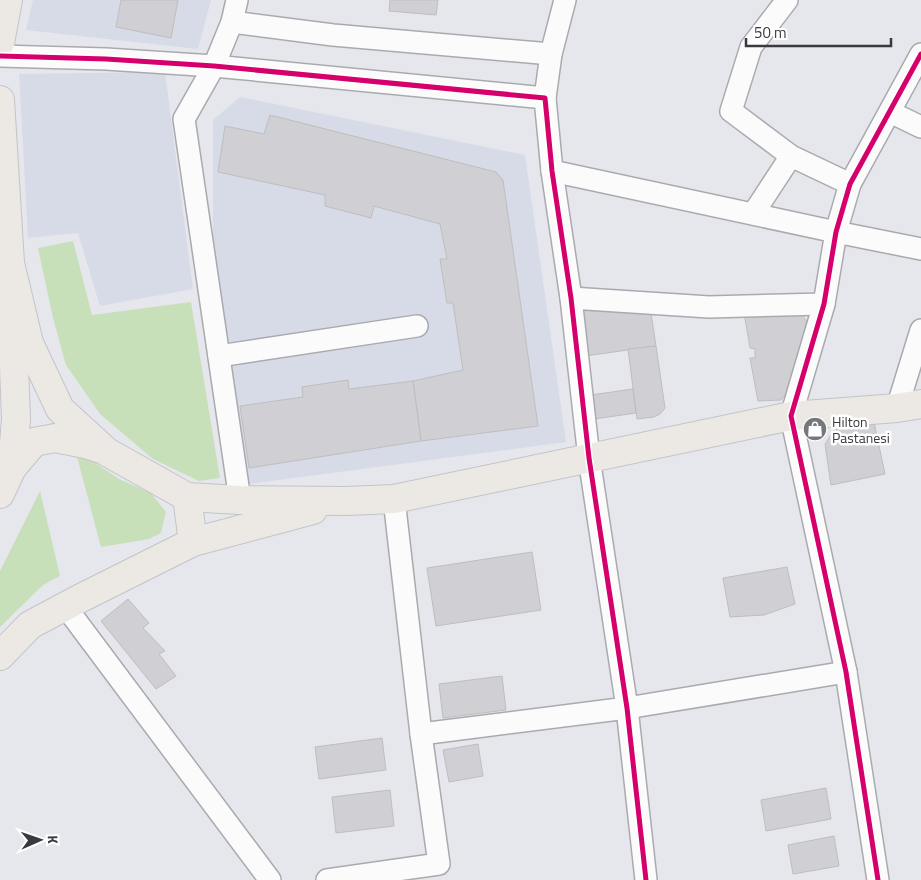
<svg xmlns="http://www.w3.org/2000/svg" width="921" height="880" viewBox="0 0 921 880" font-family="'Titillium Web',sans-serif">
  <rect width="100%" height="100%" fill="#e6e7ed"/>
  <!-- built -->
  <g fill="#d7dbe7">
    <path d="M33,0H211L198,49L26,30Z"/>
    <path d="M165,72L193,289L100,306L78,233L28,238L19,74Z"/>
    <path d="M240,97L525,155L566,442L248,484L213,245V120Z"/>
  </g>
  <!-- green -->
  <g fill="#c7e0ba">
    <path d="M73,241L92,315L191,302L220,478L199,481L153,459L100,414L66,365L53,318L38,248Z"/>
    <path d="M75,449L119,479L151,493L166,512L161,533L149,539L101,547Z"/>
    <path d="M40,491L60,576L43,585L0,627V571Z"/>
  </g>
  <!-- building -->
  <g fill="#d0cfd3" stroke="#bebdc0">
    <path d="M121,0H178L171,38L116,27Z"/>
    <path d="M390,0H438L436,15L389,11Z"/>
    <path d="M270,115L496,172L503,180L538,426L421,441L413,381L463,370L453,303H447L440,259H447L440,224L374,206L371,218L325,206V195L218,172L225,126L264,134Z"/>
    <path d="M587,306L640,307L651,314L656,346L585,356L581,311Z"/>
    <path d="M797,310L807,321L791,388L781,400L758,401L750,358H755V349L750,348L745,318L751,311Z"/>
    <path d="M656,346L665,408L660,414L654,417L637,419L628,349Z"/>
    <path d="M348,380L349,389L413,381L421,441L249,468L240,406L303,397L302,387Z"/>
    <path d="M633,389L636,413L594,419L591,395Z"/>
    <path d="M874,422L885,474L831,485L825,444L835,429Z"/>
    <path d="M532,552L541,610L436,626L427,568Z"/>
    <path d="M787,567L795,604L764,615L730,617L723,578Z"/>
    <path d="M128,599L149,623L143,628L165,651L159,654L176,676L156,689L101,621Z"/>
    <path d="M502,676L506,710L443,718L439,684Z"/>
    <path d="M382,738L386,770L319,779L315,747Z"/>
    <path d="M478,744L483,776L449,782L443,750Z"/>
    <path d="M826,788L831,819L766,831L761,800Z"/>
    <path d="M390,790L394,826L336,833L332,797Z"/>
    <path d="M834,836L839,866L793,874L788,845Z"/>
  </g>
  <g fill="none" stroke-linecap="round" stroke-linejoin="round">
    <!-- minor casing -->
    <g stroke="#aaaaae" stroke-width="24">
      <g id="minor">
        <path d="M237,0L232,22L214,66L184,119L240,500"/>
        <path d="M787,0L751,47L731,111L791,156L850,184"/>
        <path d="M232,22L333,35L551,54"/>
        <path d="M0,56L106,59L214,66L545,98L552,171L571,298L589,458L627,708L646,880"/>
        <path d="M545,98L551,54L565,0"/>
        <path d="M890,112L921,127"/>
        <path d="M552,171L836,232L921,249"/>
        <path d="M753,214L791,156"/>
        <path d="M571,298L709,307L824,304"/>
        <path d="M219,356L417,326"/>
        <path d="M897,408L921,330"/>
        <path d="M65,606L270,880"/>
        <path d="M421,734L627,708L846,672"/>
        <path d="M327,880L439,864L421,734L394,499"/>
        <path d="M878,880L846,672L791,416L824,304L836,232L850,184L921,54"/>
      </g>
    </g>
    <!-- major casing -->
    <g stroke="#c3c4c7" stroke-width="30">
      <g id="major">
        <path d="M0,43L8,0"/>
        <path d="M0,100L10,263L16,419L12,468"/>
        <path d="M10,263L29,343L60,409L107,452L187,497L240,500L346,501L394,499L791,416L897,408L921,404"/>
        <path d="M0,494L12,468L34,442L55,438L85,444L101,449"/>
        <path d="M187,497L193,542"/>
        <path d="M0,656L30,625L79,599L193,542L313,510"/>
      </g>
    </g>
    <!-- minor -->
    <use href="#minor" stroke="#fbfbfc" stroke-width="21"/>
    <!-- major -->
    <use href="#major" stroke="#ece9e4" stroke-width="28"/>
    <!-- cycleway casing -->
    <g stroke="#fff" stroke-width="8">
      <g id="cycleway">
        <path d="M0,56L106,59L214,66L545,98L552,171L571,298L589,458L627,708L646,880"/>
        <path d="M878,880L846,672L791,416L824,304L836,232L850,184L921,54"/>
      </g>
    </g>
    <!-- cycleway -->
    <use href="#cycleway" stroke="#d6006c" stroke-width="5"/>
  </g>
  <!-- icons -->
  <defs>
    <g id="shop-disc" transform="scale(1.25)"><circle r="9.5" fill="#76777b" stroke="#fff"/><path d="M-5-2.5h2.3a2.7 3.5 0 0 1 5.4 0H5L5.5 6h-11ZM-1.5-2.5h3a1.5 2.3 0 0 0-3 0Z" fill="#fff"/></g>
  </defs>
  <g fill-rule="evenodd">
    <use href="#shop-disc" x="815" y="429"/>
  </g>
  <g text-anchor="middle" dominant-baseline="central" stroke-width="5" stroke-linejoin="round" paint-order="stroke">
    <!-- poi labels -->
    <g font-size="14" fill="#393a3e" stroke="#fff" text-anchor="start">
      <text x="832" y="421">Hilton<tspan x="832" dy="16">Pastanesi</tspan></text>
    </g>
  </g>
  <!-- north arrow -->
  <g transform="translate(40 840) rotate(88)" stroke="#ffffff" stroke-width="4" paint-order="stroke">
  <path d="M0-4L9 19L0 12L-9 19Z" fill="#393a3e"/>
  <text y="-8" font-size="14" font-weight="bold" text-anchor="middle" fill="#393a3e">K</text>
  </g>
  <!-- scale -->
  <path d="M746 38v8h145v-8" fill="none" stroke="#393a3e" stroke-width="2.5"/>
  <text x="754" y="38" font-size="15" fill="#393a3e" stroke="#ffffff" stroke-width="4" paint-order="stroke">50 m</text>
</svg>
